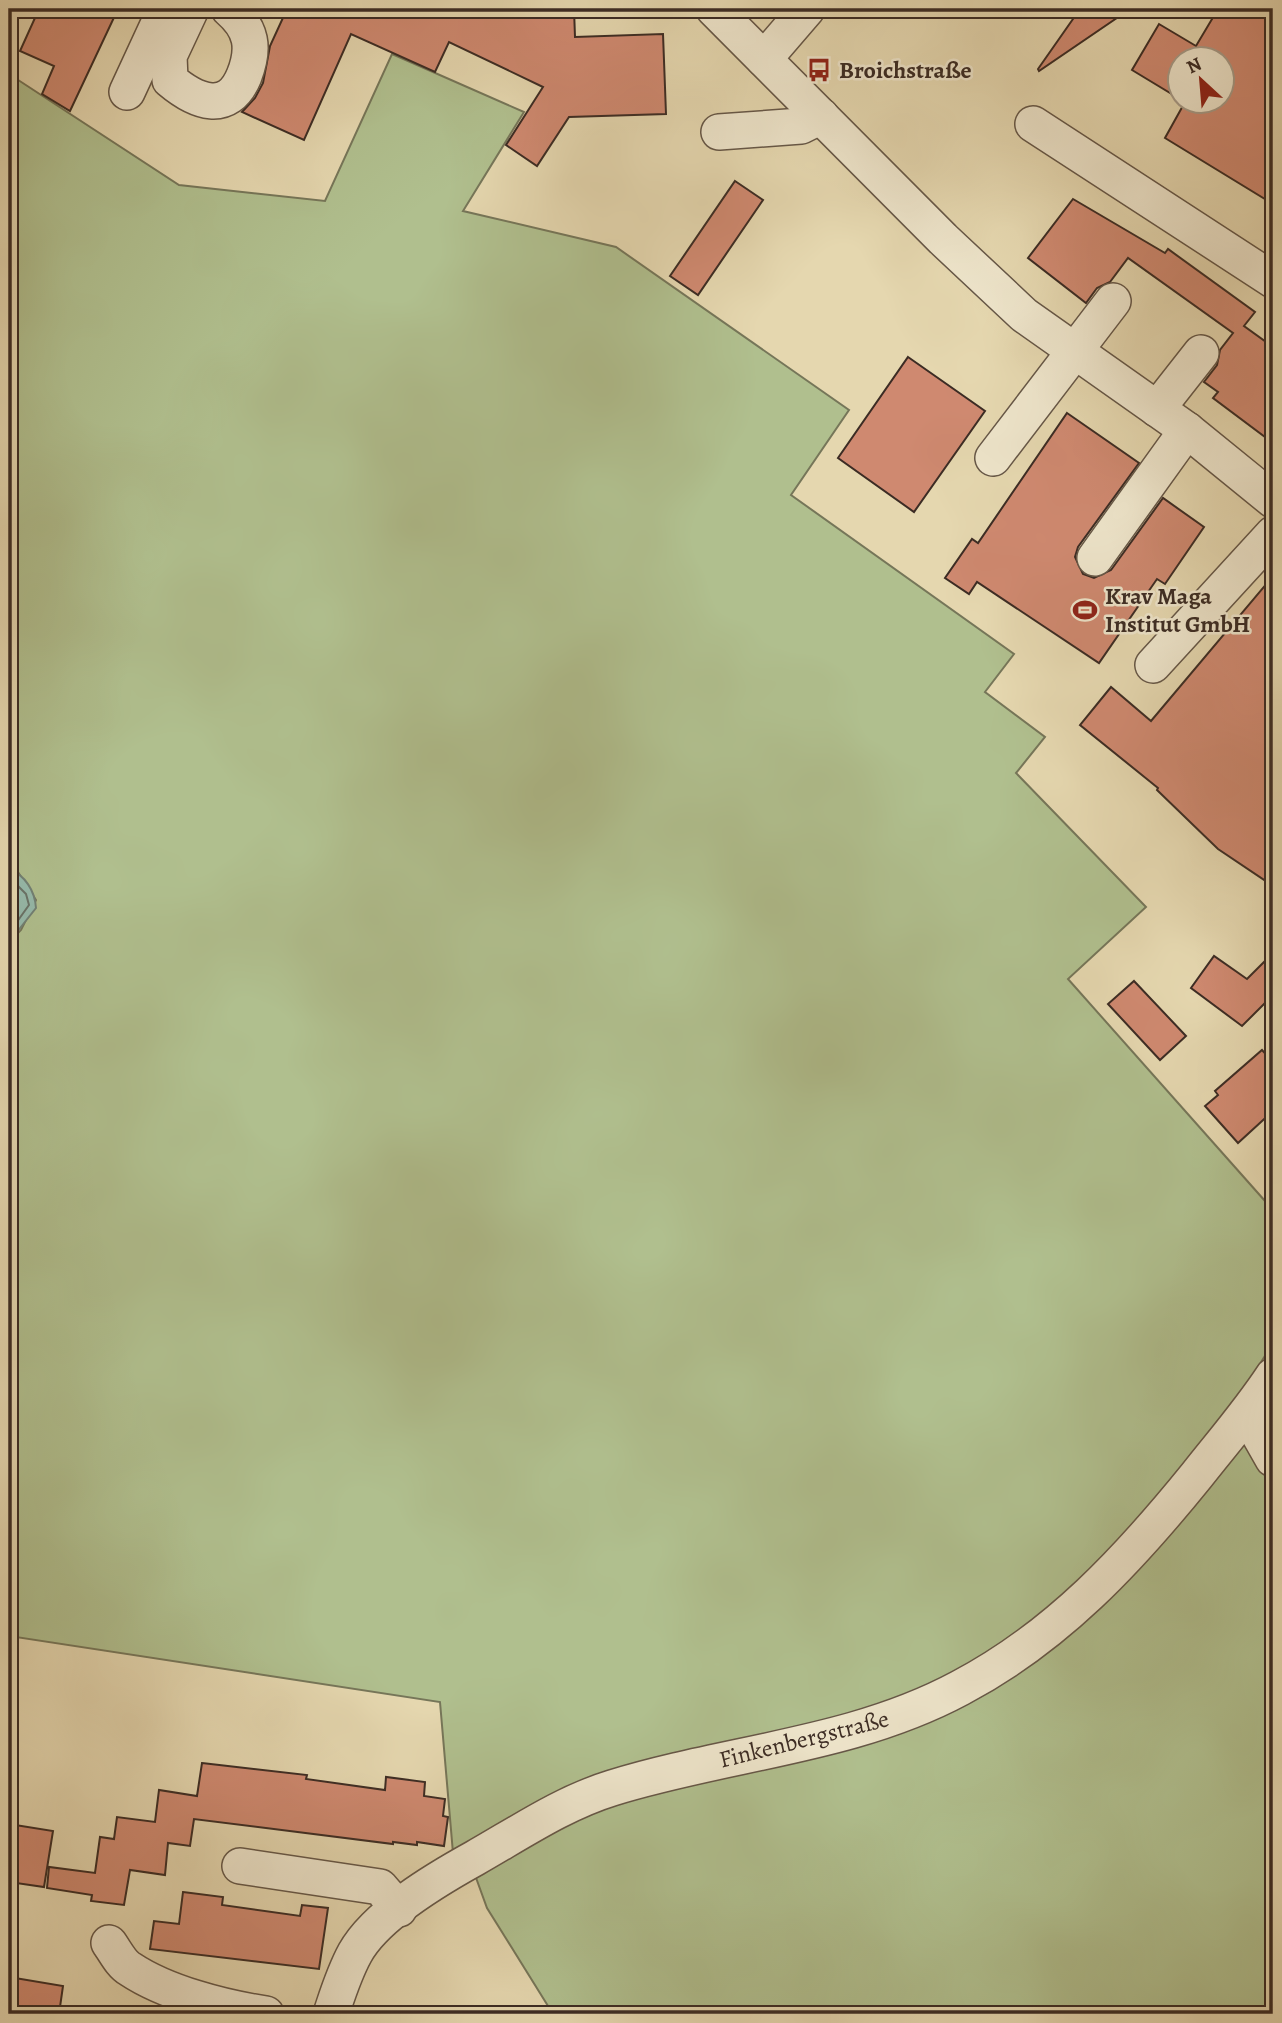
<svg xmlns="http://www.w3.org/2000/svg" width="1282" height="2023" viewBox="0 0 1282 2023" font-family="Alegreya,serif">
  <rect width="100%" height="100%" fill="#e5d7af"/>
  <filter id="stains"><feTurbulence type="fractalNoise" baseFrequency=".00286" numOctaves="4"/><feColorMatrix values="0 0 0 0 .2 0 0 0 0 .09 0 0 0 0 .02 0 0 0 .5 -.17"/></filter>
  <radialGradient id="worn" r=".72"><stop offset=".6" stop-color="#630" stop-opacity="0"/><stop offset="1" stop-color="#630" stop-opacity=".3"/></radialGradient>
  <!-- green -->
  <path fill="#b0bf8e" stroke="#767659" stroke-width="2" d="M392,54L524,112L463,211L616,247L849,410L791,495L1014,654L985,692L1045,737L1016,773L1146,907L1068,979L1273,1210V1343L1258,1367L1273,1380V2014H553L487,1908L475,1875L453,1853L440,1702L9,1636V942L21,930L36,900L18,872L9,869V74L179,185L325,201Z"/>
  <!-- water -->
  <path fill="#96baab" stroke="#728175" stroke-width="2" d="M9,869C25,875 35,891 36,908L9,942Z"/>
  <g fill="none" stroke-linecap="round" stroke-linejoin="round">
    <!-- shore -->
    <path stroke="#697368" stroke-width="2" d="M9,877L26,894L29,905L9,933"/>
  </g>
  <!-- building -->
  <g fill="#cf8970" stroke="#3c2c24" stroke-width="2">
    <path d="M39,9H118L70,111L42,94L54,66L20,51Z"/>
    <path d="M287,9H574L575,37L663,34L666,114L569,117L537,166L506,145L543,87L449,42L435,72L351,34L304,140L242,112L255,98L263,83L270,46Z"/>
    <path d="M1080,9H1130L1039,71L1038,69Z"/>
    <path d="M1218,9H1273V204L1165,138L1185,102H1222V60H1180V99L1132,70L1159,24L1196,46Z"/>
    <path d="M735,181L763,200L698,295L670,276Z"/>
    <path d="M1073,199L1165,253L1168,249L1255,312L1244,326L1273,347V443L1213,398L1218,392L1204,382L1217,365L1220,350L1233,333L1128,258L1110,282L1097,288L1086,303L1028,258Z"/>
    <path d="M908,357L985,411L914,512L838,458Z"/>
    <path d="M1067,413L1139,463L1078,547L1075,557L1083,574L1094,578L1111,570L1163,498L1204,527L1165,584L1157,579L1099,663L977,582L969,594L945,578L972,539L978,543Z"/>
    <path d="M1273,576V886L1218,849L1157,790L1158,788L1080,725L1111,687L1151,721Z"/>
    <path d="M1273,953V995L1242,1026L1191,988L1214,956L1247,979Z"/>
    <path d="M1134,981L1186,1036L1160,1060L1108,1004Z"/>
    <path d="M1262,1050L1273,1062V1111L1238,1143L1205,1106L1218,1095L1215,1091Z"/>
    <path d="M202,1763L307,1775L306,1779L385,1790L386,1777L425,1782L424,1796L445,1799L443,1816L448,1817L444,1846L417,1842V1845L393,1842V1844L194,1819L190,1846L168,1843L165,1875L130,1870L124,1905L91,1901L92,1895L47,1888L49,1867L95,1873L100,1837L114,1839L117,1817L155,1822L159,1790L197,1796Z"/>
    <path d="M9,1824L53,1831L44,1887L9,1882Z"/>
    <path d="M183,1892L223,1897L222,1905L300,1916L302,1905L328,1908L319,1969L150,1949L154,1921L179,1924Z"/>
    <path d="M9,1977L63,1986L59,2014H9Z"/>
  </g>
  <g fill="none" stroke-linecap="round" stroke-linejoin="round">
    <!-- minor casing -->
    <g stroke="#665747" stroke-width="38">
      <g id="minor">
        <path d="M191,9L169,56L170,80C196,102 228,115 244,76C255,48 252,29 229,9"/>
        <path d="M714,9L943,239L1024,315L1187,430L1273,500"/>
        <path d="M764,59L807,9"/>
        <path d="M127,92L164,12"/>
        <path d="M1033,124L1273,280"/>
        <path d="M719,132L801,126L821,116"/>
        <path d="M1157,409L1201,353"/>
        <path d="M993,458L1113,301"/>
        <path d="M1095,558L1187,430"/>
        <path d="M1153,665L1273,534"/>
        <path d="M1248,1415L1273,1459"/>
        <path d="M240,1866L380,1887L399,1909"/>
        <path d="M109,1943C115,1951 121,1964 130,1969C166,1993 224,2008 266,2014"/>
        <path d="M331,2014C338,1993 344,1973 355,1953C376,1915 437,1879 475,1858C519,1833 563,1803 612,1788C728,1752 852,1746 960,1688C1057,1637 1129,1559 1197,1475C1223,1442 1250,1411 1273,1376"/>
      </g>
    </g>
    <!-- minor -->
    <use href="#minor" stroke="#eee5cb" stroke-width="35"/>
  </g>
  <!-- icons -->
  <defs>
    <g id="bus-bare" transform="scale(1.89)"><path d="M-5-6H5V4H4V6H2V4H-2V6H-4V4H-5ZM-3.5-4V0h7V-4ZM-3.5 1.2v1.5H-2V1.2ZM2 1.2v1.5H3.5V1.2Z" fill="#8f2418" stroke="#eee5cb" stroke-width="2.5" paint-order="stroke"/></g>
    <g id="stadium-bare" transform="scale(1.89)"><path d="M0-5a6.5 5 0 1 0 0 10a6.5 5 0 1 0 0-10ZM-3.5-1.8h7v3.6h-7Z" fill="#8f2418" stroke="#eee5cb" stroke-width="2.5" paint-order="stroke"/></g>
  </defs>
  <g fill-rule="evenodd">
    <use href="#bus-bare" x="819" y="70"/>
    <use href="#stadium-bare" x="1085" y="610"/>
  </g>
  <g text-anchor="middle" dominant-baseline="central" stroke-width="5" stroke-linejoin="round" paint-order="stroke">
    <!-- poi labels -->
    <g font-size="24" font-weight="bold" fill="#3c2c24" stroke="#eee5cb" text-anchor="start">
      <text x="839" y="70">Broichstraße</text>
      <text x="1105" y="596">Krav Maga<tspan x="1105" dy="28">Institut GmbH</tspan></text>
    </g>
    <!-- street labels -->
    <g font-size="24" fill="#3c2c24" stroke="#eee5cb">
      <text transform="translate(804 1739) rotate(-14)">Finkenbergstraße</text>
    </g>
  </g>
  <!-- margin -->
  <rect width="1282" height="2023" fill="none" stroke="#e5d7af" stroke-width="35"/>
  <rect x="10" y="10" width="1261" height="2002" fill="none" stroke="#3c2c24" stroke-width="3.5"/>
  <rect x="18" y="18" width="1247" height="1988" fill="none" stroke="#3c2c24" stroke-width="2"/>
  <!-- north arrow -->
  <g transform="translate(1201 80) rotate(334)"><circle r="33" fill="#eee5cb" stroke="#a79b88" stroke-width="2"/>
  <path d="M0-5L12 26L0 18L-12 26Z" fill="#8f2418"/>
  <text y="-10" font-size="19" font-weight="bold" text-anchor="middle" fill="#3c2c24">N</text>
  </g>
  <rect width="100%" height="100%" filter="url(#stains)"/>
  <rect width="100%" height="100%" fill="url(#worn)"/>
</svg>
